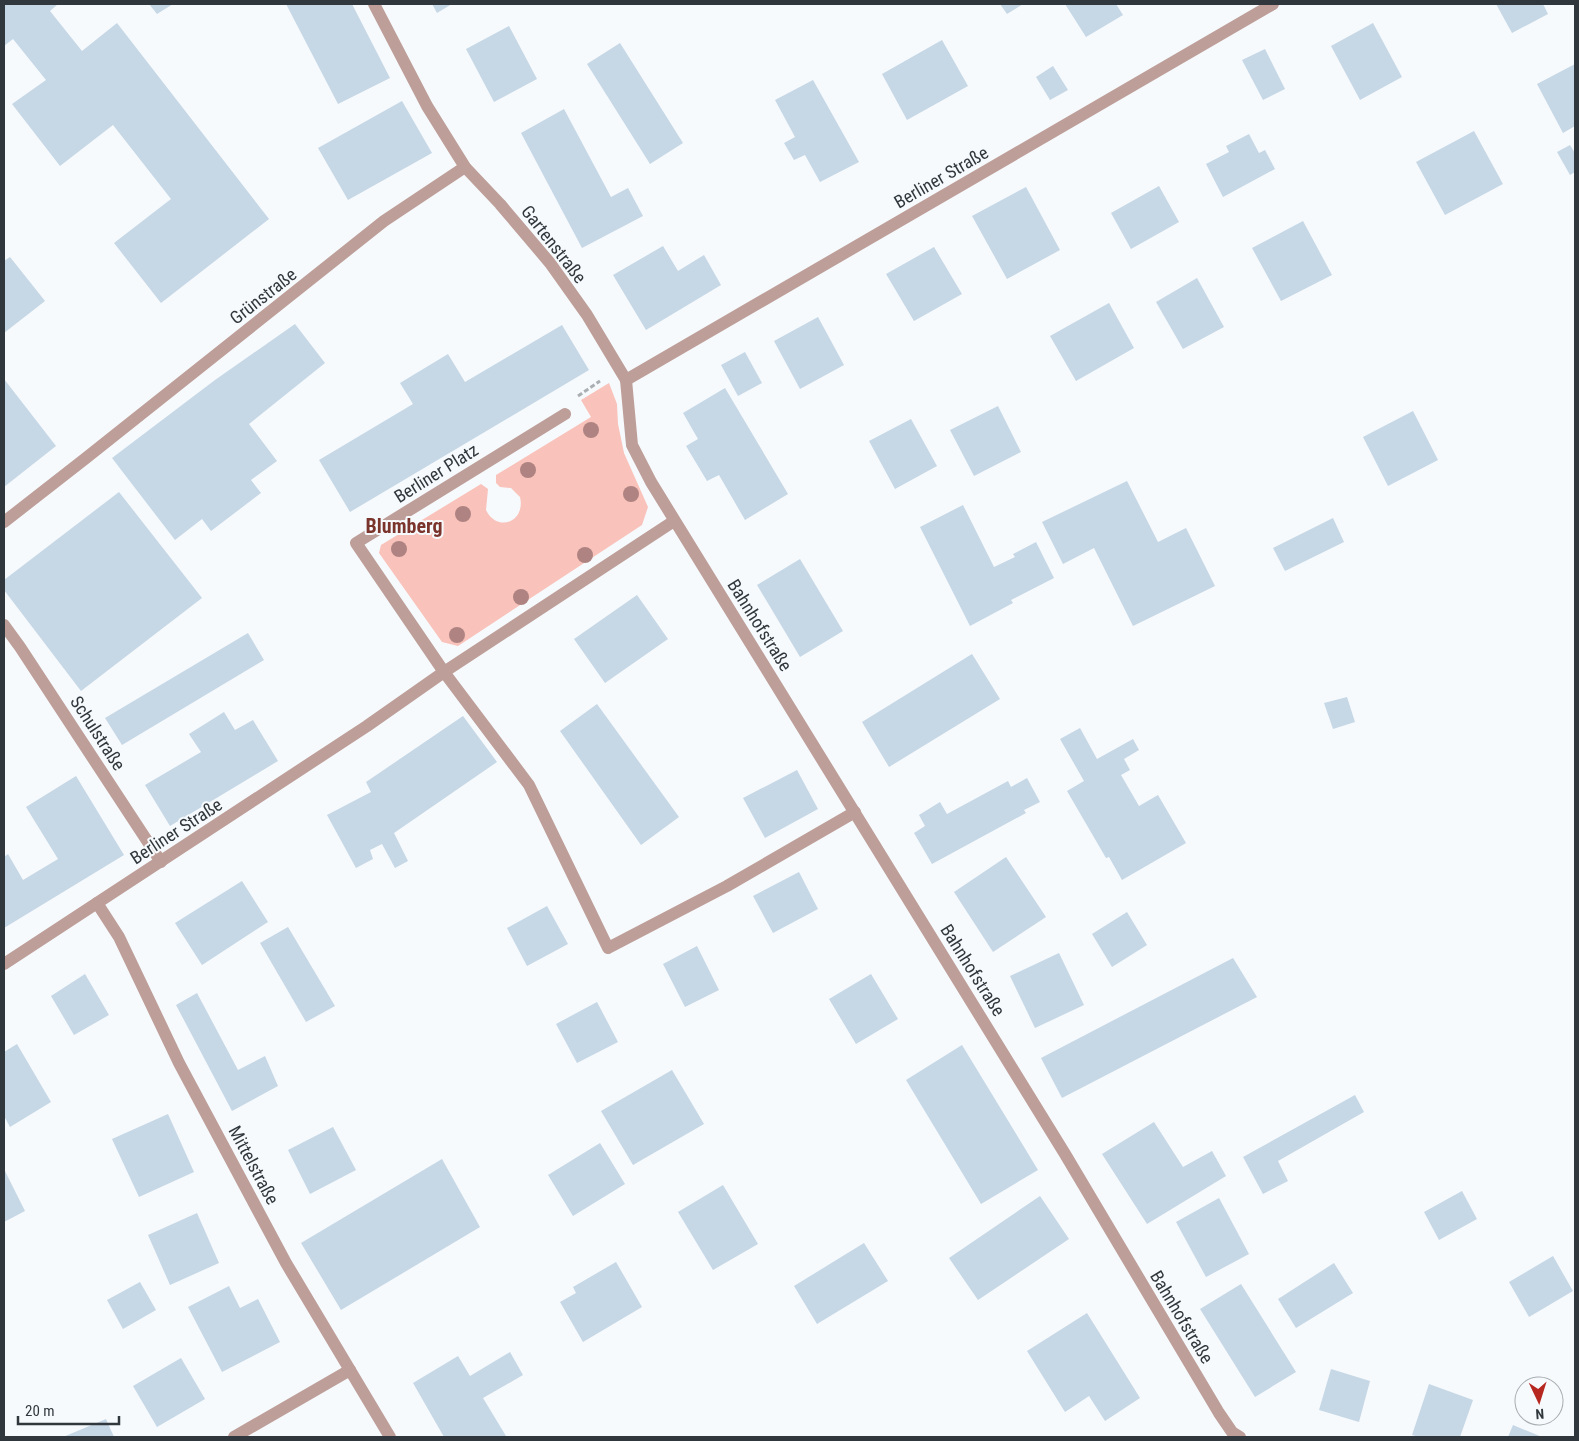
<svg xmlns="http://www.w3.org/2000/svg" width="1579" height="1441" viewBox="0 0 1579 1441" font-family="'Roboto Condensed',sans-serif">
  <rect width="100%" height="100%" fill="#f6fafd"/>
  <!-- green -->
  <path fill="#f9c2ba" d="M609,383L617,404L618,424L624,453L648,507L642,525L458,646L442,642L379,553L381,545L481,484L488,489L486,510C497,533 526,522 520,497L511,488L500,487L496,483V475L591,417L581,400Z"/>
  <!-- building -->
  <g fill="#c6d7e6">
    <path d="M4,4H58L50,11L82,51L117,23L269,219L161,303L114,243L171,199L113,125L60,166L12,104L46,80L13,39L4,46Z"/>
    <path d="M149,4H173L157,14Z"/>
    <path d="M286,4H352L390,78L338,104Z"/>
    <path d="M432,4H452L437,13Z"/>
    <path d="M1000,4H1023L1007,14Z"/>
    <path d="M1065,4H1116L1123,15L1086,37Z"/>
    <path d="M1496,4H1543L1548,14L1512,33Z"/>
    <path d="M1373,23L1402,77L1360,100L1331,46Z"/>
    <path d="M509,26L537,79L494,102L466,49Z"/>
    <path d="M942,40L968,86L907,120L882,74Z"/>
    <path d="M620,43L683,143L650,164L587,64Z"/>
    <path d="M1265,49L1285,89L1263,100L1242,60Z"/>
    <path d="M1575,64V126L1563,133L1537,84Z"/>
    <path d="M1053,66L1068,90L1050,100L1036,77Z"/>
    <path d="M813,80L859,162L820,182L805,155L794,160L784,143L795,137L775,100Z"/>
    <path d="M402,101L432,153L348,200L318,148Z"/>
    <path d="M564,109L611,197L628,188L643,216L582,248L521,133Z"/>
    <path d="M1474,131L1503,184L1445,215L1416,162Z"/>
    <path d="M1249,134L1259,153L1265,150L1275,169L1223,197L1206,164L1229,152L1226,146Z"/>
    <path d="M1570,145L1575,153V172L1570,175L1557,152Z"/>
    <path d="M1159,186L1179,222L1131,249L1111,213Z"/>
    <path d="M1026,187L1060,250L1007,279L972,216Z"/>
    <path d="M1303,221L1332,275L1281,301L1252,248Z"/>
    <path d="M663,246L678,271L704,255L721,285L646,330L613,275Z"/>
    <path d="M934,247L962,294L914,321L886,274Z"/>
    <path d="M10,257L45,301L4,333V261Z"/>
    <path d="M1197,278L1224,327L1183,349L1156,302Z"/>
    <path d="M1109,303L1134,348L1076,381L1050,336Z"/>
    <path d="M818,317L844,365L800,389L774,341Z"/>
    <path d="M295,324L325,363L249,424L277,461L251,480L261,493L211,531L202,519L175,540L112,458L215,380Z"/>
    <path d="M562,325L589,370L350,512L319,460L413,404L400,383L448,354L465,382Z"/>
    <path d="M745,352L762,383L738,396L721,365Z"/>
    <path d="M4,379L56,446L4,487Z"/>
    <path d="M725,388L788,494L745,520L719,475L707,481L686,446L698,439L683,413Z"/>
    <path d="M998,406L1021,452L974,476L950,430Z"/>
    <path d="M1413,411L1438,460L1388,486L1363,437Z"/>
    <path d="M911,419L937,466L895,489L869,441Z"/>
    <path d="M1127,481L1158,542L1186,528L1215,586L1133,626L1094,548L1063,564L1042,522Z"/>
    <path d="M119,492L202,598L81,691L4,590V580Z"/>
    <path d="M963,505L994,567L1015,557L1013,554L1036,542L1054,578L1011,600L1013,603L970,626L920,527Z"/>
    <path d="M1333,518L1344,542L1285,571L1273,548Z"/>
    <path d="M800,559L843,631L800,657L757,585Z"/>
    <path d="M637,595L668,639L605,683L574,639Z"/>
    <path d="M248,633L264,660L122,745L105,718Z"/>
    <path d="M972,654L1000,699L889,767L862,722Z"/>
    <path d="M1347,697L1355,722L1333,729L1324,703Z"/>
    <path d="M597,704L679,817L641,845L560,731Z"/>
    <path d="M224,712L235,730L253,720L278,761L170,826L145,785L201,752L189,734Z"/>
    <path d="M463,716L497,762L394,833L408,861L395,868L382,844L370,850L373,859L356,868L327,815L371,792L366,782Z"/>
    <path d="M1080,728L1097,759L1133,739L1139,750L1124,759L1130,770L1121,775L1139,806L1158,795L1186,843L1122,880L1109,857L1106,858L1067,791L1084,781L1060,739Z"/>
    <path d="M797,770L818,809L765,838L743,798Z"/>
    <path d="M76,776L124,855L4,928V857L8,854L23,880L58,859L26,807Z"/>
    <path d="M1027,778L1040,802L1024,810L1026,813L932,864L914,833L925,826L919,815L940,802L947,814L1008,781L1011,787Z"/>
    <path d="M1006,857L1046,917L993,952L954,892Z"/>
    <path d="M799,872L818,909L773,933L753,896Z"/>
    <path d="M242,881L268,922L202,965L175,923Z"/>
    <path d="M547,906L568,944L527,966L507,928Z"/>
    <path d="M1127,912L1147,945L1112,967L1092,934Z"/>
    <path d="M288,927L335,1006L306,1022L260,943Z"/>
    <path d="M697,946L719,990L685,1007L663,964Z"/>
    <path d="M1059,953L1084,1005L1035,1028L1010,976Z"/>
    <path d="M1233,958L1257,997L1062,1098L1041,1058Z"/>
    <path d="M85,974L109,1015L74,1035L51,996Z"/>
    <path d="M871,974L898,1019L856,1044L829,999Z"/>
    <path d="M197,993L238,1070L265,1056L278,1086L232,1111L176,1005Z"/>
    <path d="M597,1002L618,1042L577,1063L556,1024Z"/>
    <path d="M17,1044L51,1102L10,1127L4,1116V1052Z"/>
    <path d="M962,1045L1038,1170L981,1204L906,1080Z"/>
    <path d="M672,1070L704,1124L633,1165L601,1111Z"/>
    <path d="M1355,1095L1364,1112L1278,1161L1288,1181L1263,1194L1243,1157Z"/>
    <path d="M168,1114L194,1172L139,1197L112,1139Z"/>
    <path d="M1154,1122L1183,1167L1212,1151L1226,1176L1147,1224L1102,1154Z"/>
    <path d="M333,1127L356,1170L310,1194L288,1150Z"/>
    <path d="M600,1143L625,1184L573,1216L548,1175Z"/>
    <path d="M442,1159L480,1227L341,1310L301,1243Z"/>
    <path d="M4,1169L25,1211L4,1222Z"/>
    <path d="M723,1185L758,1244L713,1270L678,1212Z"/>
    <path d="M1462,1191L1477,1219L1439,1240L1424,1212Z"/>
    <path d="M1040,1196L1069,1239L978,1300L949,1258Z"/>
    <path d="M1219,1198L1249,1254L1206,1277L1176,1222Z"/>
    <path d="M197,1213L219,1263L170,1285L148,1235Z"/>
    <path d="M864,1243L888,1281L817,1324L794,1286Z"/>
    <path d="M1553,1256L1573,1291L1529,1317L1509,1282Z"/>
    <path d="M616,1262L642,1307L583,1342L560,1302L576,1293L573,1287Z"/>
    <path d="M1334,1263L1353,1293L1296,1328L1278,1299Z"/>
    <path d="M140,1282L156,1310L123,1329L107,1300Z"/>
    <path d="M1241,1284L1296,1372L1255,1397L1200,1309Z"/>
    <path d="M229,1286L240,1308L258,1299L280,1342L222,1372L188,1307Z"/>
    <path d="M1087,1313L1140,1398L1105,1421L1089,1396L1065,1412L1027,1351Z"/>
    <path d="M510,1352L523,1375L483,1398L506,1436L444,1437L413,1383L458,1356L470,1376Z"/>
    <path d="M181,1358L205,1399L157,1427L133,1386Z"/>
    <path d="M1331,1369L1370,1381L1359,1422L1319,1410Z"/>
    <path d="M1429,1384L1473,1400L1460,1437H1419L1412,1435Z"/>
    <path d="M106,1419L114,1437H63Z"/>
    <path d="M1513,1425L1542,1437H1508Z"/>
  </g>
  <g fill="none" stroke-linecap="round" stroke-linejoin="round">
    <!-- path -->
    <path stroke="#aaafb3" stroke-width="3" stroke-dasharray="5 2.5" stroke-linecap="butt" d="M578,396L600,381"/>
    <!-- minor -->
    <g stroke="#be9e99" stroke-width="12">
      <path d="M374,4L427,106L465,167L500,204L550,263L587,315L626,380L632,445L651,482L1065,1154L1219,1413L1232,1432L1240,1437"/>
      <path d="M626,380L1273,4"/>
      <path d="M565,414L356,543L444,672L529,785L608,948L727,886L855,812"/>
      <path d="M4,522L86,458L384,221L465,167"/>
      <path d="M4,625L20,647L161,862"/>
      <path d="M97,903L119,937L179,1063L286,1263L390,1437"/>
      <path d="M4,964L367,726L444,672L674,521"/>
      <path d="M234,1437L350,1370"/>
    </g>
  </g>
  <!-- trees -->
  <g fill="#ae8381">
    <circle cx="591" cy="430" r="8"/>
    <circle cx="528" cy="470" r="8"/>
    <circle cx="631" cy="494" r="8"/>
    <circle cx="463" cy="514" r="8"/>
    <circle cx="399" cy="549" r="8"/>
    <circle cx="585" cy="555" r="8"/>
    <circle cx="521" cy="597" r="8"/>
    <circle cx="457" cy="635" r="8"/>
  </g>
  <g text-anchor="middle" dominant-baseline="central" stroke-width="4" stroke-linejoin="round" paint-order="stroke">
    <!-- street labels -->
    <g font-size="18" fill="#31383d" stroke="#f6fafd">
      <text transform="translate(941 177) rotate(-30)">Berliner Straße</text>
      <text transform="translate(554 244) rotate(52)">Gartenstraße</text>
      <text transform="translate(263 296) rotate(-38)">Grünstraße</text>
      <text transform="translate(436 473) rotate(-32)">Berliner Platz</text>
      <text transform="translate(760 625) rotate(58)">Bahnhofstraße</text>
      <text transform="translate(98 733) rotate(57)">Schulstraße</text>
      <text transform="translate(176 831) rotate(-33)">Berliner Straße</text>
      <text transform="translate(973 970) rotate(58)">Bahnhofstraße</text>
      <text transform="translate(254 1165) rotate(62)">Mittelstraße</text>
      <text transform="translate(1182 1317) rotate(59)">Bahnhofstraße</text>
    </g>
    <!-- quarter labels -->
    <g font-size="20" font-weight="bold" fill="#7a342c" stroke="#f6fafd">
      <text x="404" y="526">Blumberg</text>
    </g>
  </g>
  <!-- border -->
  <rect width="1579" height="1441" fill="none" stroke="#31383d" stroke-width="10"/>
  <!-- north arrow -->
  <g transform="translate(1539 1401) rotate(176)"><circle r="24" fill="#f6fafd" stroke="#a7acb0"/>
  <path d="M0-4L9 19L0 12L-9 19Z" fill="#b6271f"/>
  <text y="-8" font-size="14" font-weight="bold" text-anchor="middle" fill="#31383d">N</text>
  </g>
  <!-- scale -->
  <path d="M18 1416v8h101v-8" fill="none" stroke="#31383d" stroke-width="2.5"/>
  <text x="25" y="1416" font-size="15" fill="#31383d" stroke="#f6fafd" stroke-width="4" paint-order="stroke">20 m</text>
</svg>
